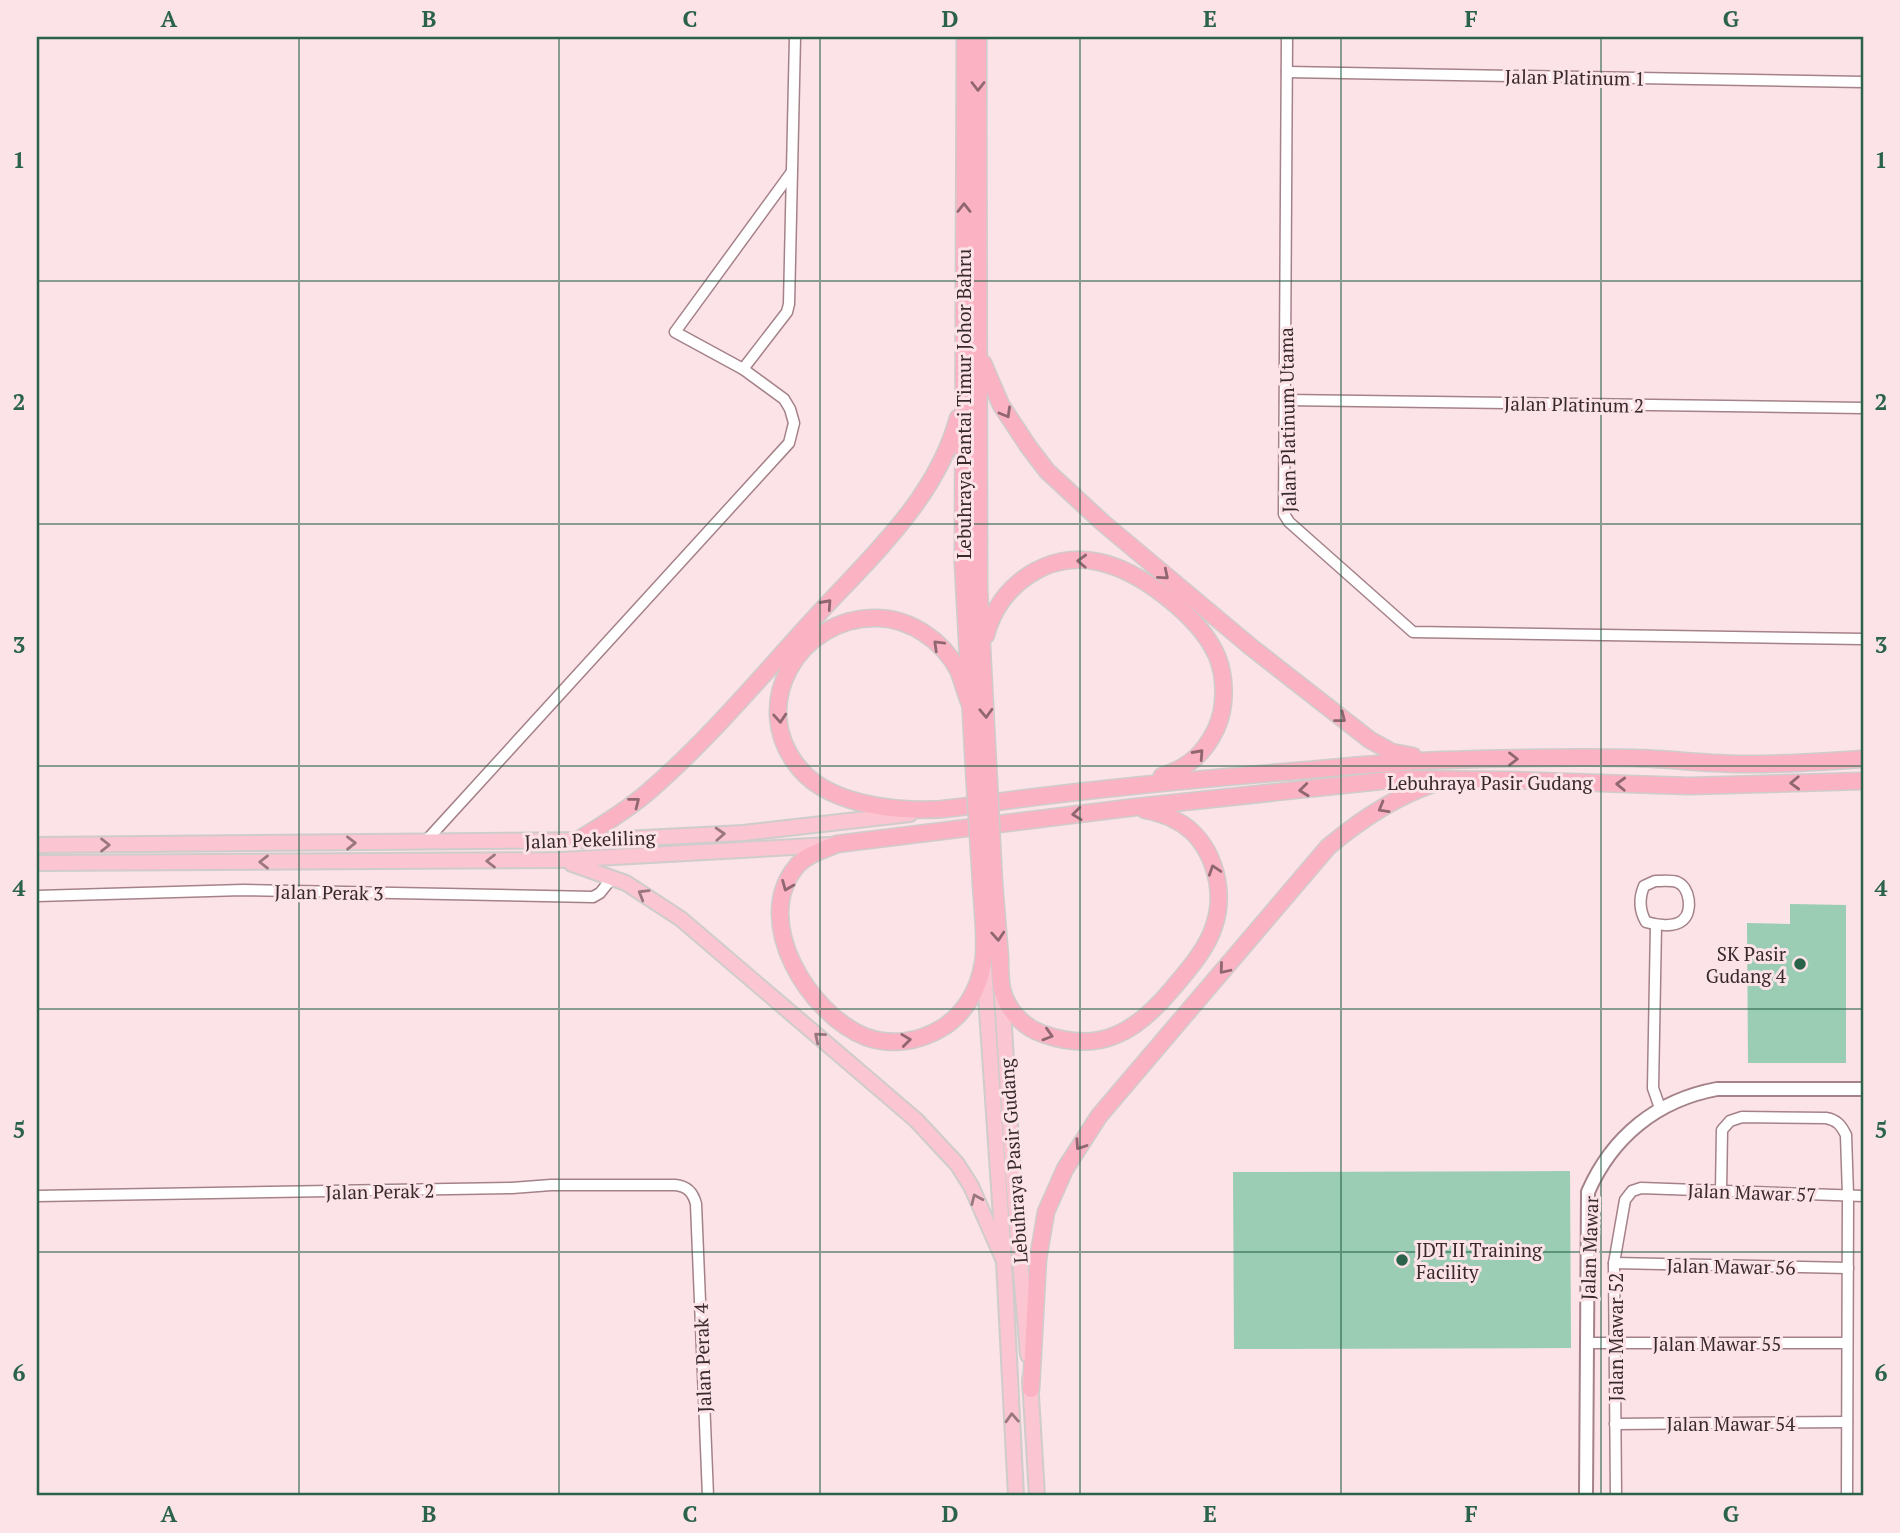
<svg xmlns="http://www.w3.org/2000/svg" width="1900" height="1533" viewBox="0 0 1900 1533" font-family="'PT Serif',serif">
  <rect width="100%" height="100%" fill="#fbe3e8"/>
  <!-- green -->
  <g fill="#9acdb4">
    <path d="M1790,904L1846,905V1063H1748L1747,923L1790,924Z"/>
    <path d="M1570,1171L1571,1348L1234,1349L1233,1172Z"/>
  </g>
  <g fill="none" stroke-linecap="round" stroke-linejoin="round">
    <!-- minor casing -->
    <g stroke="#a58289" stroke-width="13">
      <g id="minor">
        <path d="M1287,37L1284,514L1289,522L1413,632L1863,639"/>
        <path d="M1287,72L1863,82"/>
        <path d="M743,369L787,312L789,304L795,37"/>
        <path d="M1285,400L1863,408"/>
        <path d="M425,842L789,443L794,423L790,409L784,399L743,369L675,332L791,173"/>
        <path d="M1655,881C1661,881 1671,880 1677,882C1690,887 1693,911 1683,920C1674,928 1656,925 1646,922C1639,910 1639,898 1644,886Z"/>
        <path d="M37,896L243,890L593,897L600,893L612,878"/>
        <path d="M1656,925L1653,1088L1660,1108"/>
        <path d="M1721,1191L1722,1130L1730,1121L1742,1117L1826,1118C1837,1120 1841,1125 1846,1135L1848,1195L1847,1496"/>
        <path d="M37,1196L512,1188L551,1185H675C687,1186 693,1192 696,1204L708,1496"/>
        <path d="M1614,1263L1848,1268"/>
        <path d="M1586,1343H1847"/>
        <path d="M1615,1424L1847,1422"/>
        <path d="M1616,1496L1614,1263L1625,1200L1632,1191L1641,1188L1863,1196"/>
      </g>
    </g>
    <!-- tertiary casing -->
    <g stroke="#a58289" stroke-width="16">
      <path id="tertiary" d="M1586,1496L1588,1192C1612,1137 1657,1100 1717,1089H1863"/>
    </g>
    <!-- primary casing -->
    <g stroke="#cfcccc" stroke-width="18">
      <g id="primary">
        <path d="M37,845L604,840L743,833L910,814"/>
        <path d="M37,863L560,860L829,845"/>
        <path d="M572,864L626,883L681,919L916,1120L957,1164L971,1186L1004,1261"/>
        <path d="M984,966L1004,1261L1016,1496"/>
        <path d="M1002,995L1014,1189L1028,1355"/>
        <path d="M1030,1379L1037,1496"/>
      </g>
    </g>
    <!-- trunk casing -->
    <g stroke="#cfcccc" stroke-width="19">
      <g id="trunk">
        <path d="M965,37L963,563L974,770"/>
        <path d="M978,37L979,589L988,765"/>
        <path d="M983,363L1001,405L1028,446L1047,471L1102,522L1251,647L1370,740L1392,752L1413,756"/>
        <path d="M986,635C998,586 1048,550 1099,562C1141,571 1200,617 1217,656C1226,678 1226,708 1216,729C1204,754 1188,768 1162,776"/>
        <path d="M970,704C965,693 963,681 958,670C943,641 911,619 878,618C799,616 746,706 800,769C833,809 914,814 961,807C1068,791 1175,781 1283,772C1337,768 1392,761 1447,760C1509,758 1572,757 1634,758C1674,759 1715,765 1756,764C1792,764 1827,761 1863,759"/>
        <path d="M578,840C603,825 627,810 648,792C707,741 758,680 810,623C866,561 936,501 958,418"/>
        <path d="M981,883C982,906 987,942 983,963C979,989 965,1014 942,1028C919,1042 891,1046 866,1037C810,1015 751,922 796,867C805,855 824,850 837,844L1136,807L1400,779L1508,780L1689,786L1863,781"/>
        <path d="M994,883C996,907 998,932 1000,957C1000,967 1000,979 1002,989C1007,1010 1023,1027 1043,1034C1066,1042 1093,1045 1116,1035C1139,1026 1158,1006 1173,988C1188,970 1207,949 1214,926C1227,889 1212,838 1175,820C1166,815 1155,812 1145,810"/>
        <path d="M1031,1389L1038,1259L1046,1212L1065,1169L1099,1116L1328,847C1360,820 1396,796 1436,783"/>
      </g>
    </g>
    <!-- minor -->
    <use href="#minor" stroke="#fff" stroke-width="10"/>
    <!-- tertiary -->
    <use href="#tertiary" stroke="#fff" stroke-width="12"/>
    <!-- primary -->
    <use href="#primary" stroke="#fcc5d2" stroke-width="14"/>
    <!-- trunk -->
    <use href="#trunk" stroke="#fbb2c3" stroke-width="16"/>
    <!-- trunk-bridge casing -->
    <g stroke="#cfcccc" stroke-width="19" stroke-linecap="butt">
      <g id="trunk-bridge">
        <path d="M988,765L994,883"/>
        <path d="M974,770L981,883"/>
      </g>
    </g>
    <!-- trunk-bridge -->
    <use href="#trunk-bridge" stroke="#fbb2c3" stroke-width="16"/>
  </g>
  <!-- one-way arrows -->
  <defs><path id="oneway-chevron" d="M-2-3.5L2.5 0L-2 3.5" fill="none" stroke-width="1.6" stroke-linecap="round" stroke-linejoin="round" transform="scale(1.75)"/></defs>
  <g stroke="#906770">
    <use href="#oneway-chevron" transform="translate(978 86) rotate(90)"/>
    <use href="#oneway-chevron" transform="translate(964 208) rotate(-90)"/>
    <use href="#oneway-chevron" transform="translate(1006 413) rotate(60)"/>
    <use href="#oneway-chevron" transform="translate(1082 561) rotate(-178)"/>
    <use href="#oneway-chevron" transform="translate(1164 575) rotate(40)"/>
    <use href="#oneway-chevron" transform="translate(827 604) rotate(-48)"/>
    <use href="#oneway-chevron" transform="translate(938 645) rotate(-136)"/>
    <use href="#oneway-chevron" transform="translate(986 713) rotate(88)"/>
    <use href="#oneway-chevron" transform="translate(780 718) rotate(86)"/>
    <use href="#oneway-chevron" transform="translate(1341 718) rotate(38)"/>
    <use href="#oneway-chevron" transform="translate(1199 754) rotate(-48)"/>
    <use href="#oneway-chevron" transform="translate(1513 759)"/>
    <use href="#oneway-chevron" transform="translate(1795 783) rotate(178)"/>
    <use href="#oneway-chevron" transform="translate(1621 784) rotate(-178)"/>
    <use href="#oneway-chevron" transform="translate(1304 790) rotate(174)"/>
    <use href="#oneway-chevron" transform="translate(635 802) rotate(-38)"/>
    <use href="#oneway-chevron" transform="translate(1383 808) rotate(150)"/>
    <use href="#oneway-chevron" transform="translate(1077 814) rotate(173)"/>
    <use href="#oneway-chevron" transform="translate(1214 870) rotate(-108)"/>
    <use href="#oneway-chevron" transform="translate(787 886) rotate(112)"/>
    <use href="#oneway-chevron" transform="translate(998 936) rotate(86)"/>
    <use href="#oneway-chevron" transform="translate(1224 969) rotate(130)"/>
    <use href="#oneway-chevron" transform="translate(1048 1035) rotate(17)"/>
    <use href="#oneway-chevron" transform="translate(906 1040) rotate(-7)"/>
    <use href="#oneway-chevron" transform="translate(1080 1145) rotate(124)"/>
  </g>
  <g stroke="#9a777f">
    <use href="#oneway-chevron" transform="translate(720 834) rotate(-3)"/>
    <use href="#oneway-chevron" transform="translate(351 843) rotate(-1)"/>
    <use href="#oneway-chevron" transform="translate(105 845)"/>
    <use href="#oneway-chevron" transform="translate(491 861) rotate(180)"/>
    <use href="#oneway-chevron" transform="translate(264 862) rotate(180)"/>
    <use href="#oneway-chevron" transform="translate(643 894) rotate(-149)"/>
    <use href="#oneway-chevron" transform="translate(819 1037) rotate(-140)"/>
    <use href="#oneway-chevron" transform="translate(976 1199) rotate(-114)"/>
    <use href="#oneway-chevron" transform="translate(1012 1418) rotate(-93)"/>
  </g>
  <!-- grid -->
  <path fill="none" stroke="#2a624a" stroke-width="2" stroke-opacity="0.55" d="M299,37V1496M559,37V1496M820,37V1496M1080,37V1496M1341,37V1496M1601,37V1496M37,281H1863M37,524H1863M37,766H1863M37,1009H1863M37,1252H1863"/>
  <!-- markers -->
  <g fill="#2a624a" stroke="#fbe3e8" stroke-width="2.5">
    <circle cx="1800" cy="964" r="7"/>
    <circle cx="1402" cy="1260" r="7"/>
  </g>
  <g text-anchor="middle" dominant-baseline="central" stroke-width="6" stroke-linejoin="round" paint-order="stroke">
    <!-- street labels -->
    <g font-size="19" fill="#38292c" stroke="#fbe3e8">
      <text transform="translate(1575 77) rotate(1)">Jalan Platinum 1</text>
      <text transform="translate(963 404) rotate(-90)">Lebuhraya Pantai Timur Johor Bahru</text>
      <text transform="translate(1574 404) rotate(1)">Jalan Platinum 2</text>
      <text transform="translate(1287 420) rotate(-91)">Jalan Platinum Utama</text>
      <text x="1490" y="782">Lebuhraya Pasir Gudang</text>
      <text transform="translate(590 839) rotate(-2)">Jalan Pekeliling</text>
      <text transform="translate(329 892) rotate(1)">Jalan Perak 3</text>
      <text transform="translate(1013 1161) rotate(-94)">Lebuhraya Pasir Gudang</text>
      <text transform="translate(380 1191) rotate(-1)">Jalan Perak 2</text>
      <text transform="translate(1752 1192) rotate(2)">Jalan Mawar 57</text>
      <text transform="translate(1589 1248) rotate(-88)">Jalan Mawar</text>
      <text transform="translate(1731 1266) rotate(1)">Jalan Mawar 56</text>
      <text transform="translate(1615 1337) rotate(-90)">Jalan Mawar 52</text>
      <text x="1717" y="1343">Jalan Mawar 55</text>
      <text transform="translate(702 1358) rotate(-92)">Jalan Perak 4</text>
      <text x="1731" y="1423">Jalan Mawar 54</text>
    </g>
    <!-- poi labels -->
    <g font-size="19" fill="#38292c" stroke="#fbe3e8" text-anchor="end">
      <text x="1786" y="953">SK Pasir<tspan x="1786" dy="22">Gudang 4</tspan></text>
      <text x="1416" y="1249" text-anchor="start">JDT II Training<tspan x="1416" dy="22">Facility</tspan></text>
    </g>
  </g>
  <!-- border -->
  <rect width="1900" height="1533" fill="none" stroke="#fbe3e8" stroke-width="77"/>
  <rect x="38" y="38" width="1824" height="1456" fill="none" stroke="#2a624a" stroke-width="2.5"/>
  <g font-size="23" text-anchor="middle" font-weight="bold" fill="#2a624a">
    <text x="169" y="27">A</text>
    <text x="429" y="27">B</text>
    <text x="690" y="27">C</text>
    <text x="950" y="27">D</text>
    <text x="1210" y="27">E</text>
    <text x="1471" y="27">F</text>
    <text x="1731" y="27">G</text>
    <text x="19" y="168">1</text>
    <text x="1881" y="168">1</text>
    <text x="19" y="410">2</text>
    <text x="1881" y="410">2</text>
    <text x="19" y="653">3</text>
    <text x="1881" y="653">3</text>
    <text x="19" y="896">4</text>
    <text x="1881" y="896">4</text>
    <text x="19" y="1138">5</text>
    <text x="1881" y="1138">5</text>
    <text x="19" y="1381">6</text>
    <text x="1881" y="1381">6</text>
    <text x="169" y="1522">A</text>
    <text x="429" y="1522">B</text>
    <text x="690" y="1522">C</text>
    <text x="950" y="1522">D</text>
    <text x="1210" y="1522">E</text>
    <text x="1471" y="1522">F</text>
    <text x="1731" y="1522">G</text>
  </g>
</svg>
